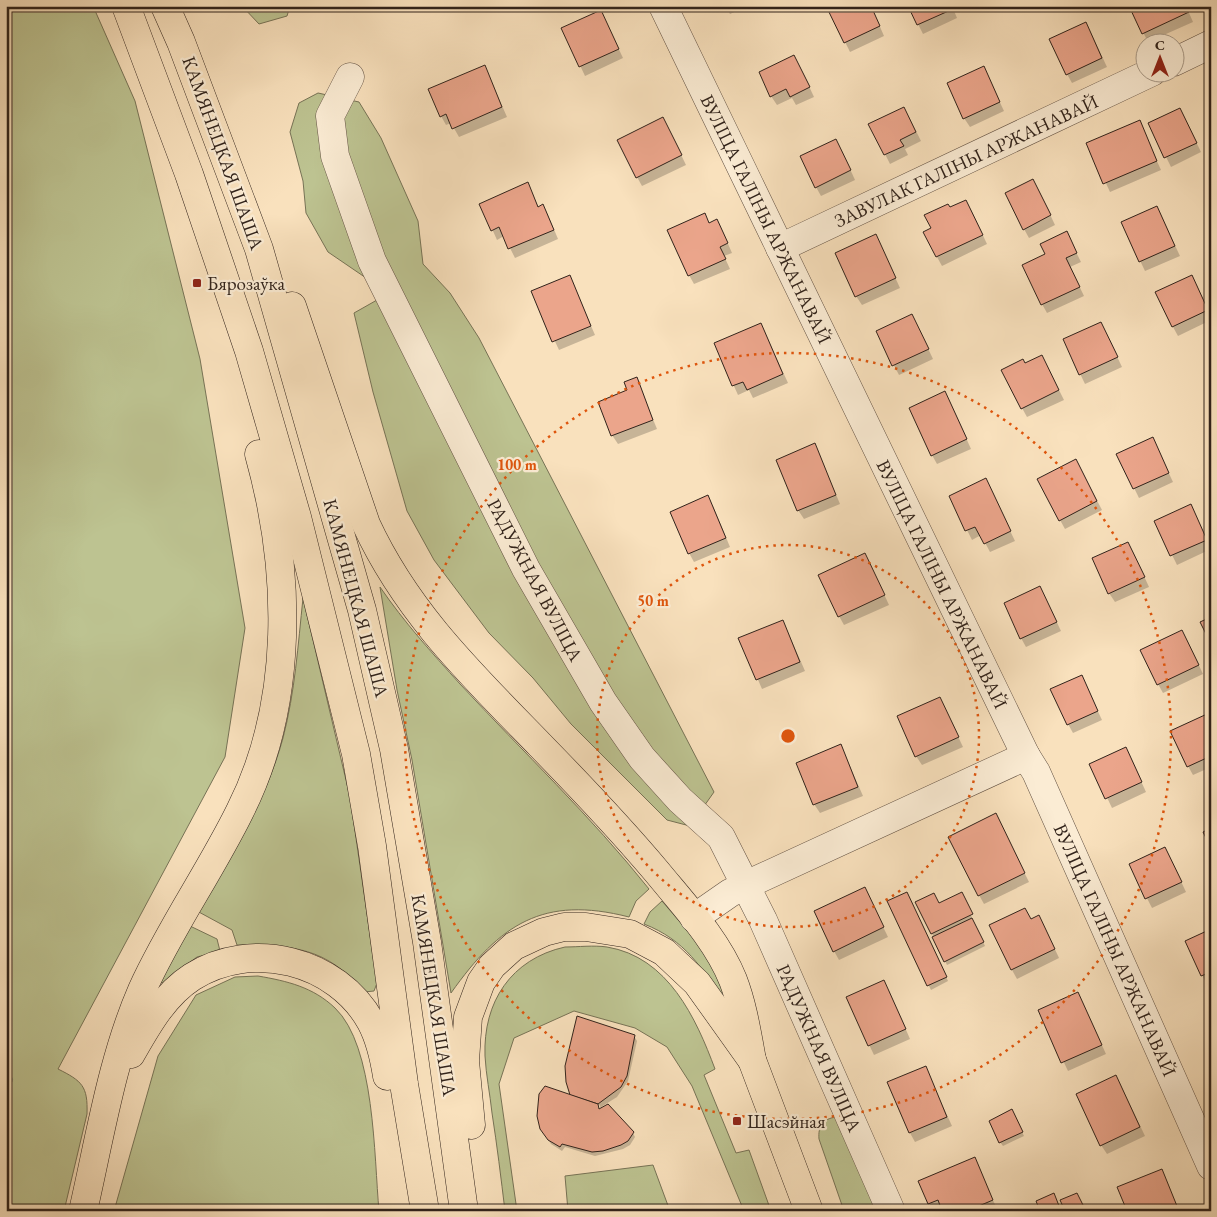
<svg xmlns="http://www.w3.org/2000/svg" width="1217" height="1217" viewBox="0 0 1217 1217" font-family="'EB Garamond',serif">
  <rect width="100%" height="100%" fill="#f9e1bd"/>
  <filter id="stains"><feTurbulence type="fractalNoise" baseFrequency=".004" numOctaves="4"/><feColorMatrix values="0 0 0 0 .2 0 0 0 0 .09 0 0 0 0 .02 0 0 0 .5 -.17"/></filter>
  <radialGradient id="worn" r=".72"><stop offset=".6" stop-color="#630" stop-opacity="0"/><stop offset="1" stop-color="#630" stop-opacity=".3"/></radialGradient>
  <!-- green -->
  <g fill="#bdc391" stroke="#777356">
    <path d="M6,6H93L135,101L200,359L245,628L225,757L58,1069C82,1081 88,1086 87,1114L64,1211H6Z"/>
    <path d="M242,6H290L287,16L259,24Z"/>
    <path d="M318,93L359,102L381,138L418,221L423,264L450,293L479,338L714,792L690,826L667,820L571,724L533,678L489,633L434,560L407,511L373,392L354,313L377,300L372,282L328,252L306,213L303,181L290,132L299,103Z"/>
    <path d="M380,587C404,622 432,653 460,684C523,752 591,816 649,889L636,901L629,917C543,895 500,924 451,993L412,760L397,690Z"/>
    <path d="M303,598L350,797L377,983L374,991L364,992C327,947 292,945 237,945L232,930L197,911C231,855 266,801 283,738C295,692 298,645 303,598Z"/>
    <path d="M662,901L702,948L727,988L724,1004C703,968 685,940 644,924L650,912Z"/>
    <path d="M190,926L217,939L220,951L197,957L162,983L158,981Z"/>
    <path d="M565,947C578,947 594,945 607,947C668,957 696,1018 715,1069L704,1075L736,1153L749,1150L771,1211H744L692,1086L667,1047L635,1028L574,1011L514,1038L499,1084L517,1211H505C501,1178 497,1145 492,1113C490,1094 486,1075 485,1056C483,1002 511,959 565,947Z"/>
    <path d="M258,976C287,981 313,987 335,1008C375,1046 374,1157 379,1211H114L158,1056L196,995L235,977Z"/>
    <path d="M836,1117L885,1211H844L819,1139C818,1127 822,1119 836,1117Z"/>
    <path d="M653,1165L670,1211H568L565,1176Z"/>
  </g>
  <!-- shadow -->
  <g fill="#0003" fill-rule="evenodd">
    <path d="M725,6H747L730,14Z"/>
    <path d="M871,6L884,36L850,52L829,9Z"/>
    <path d="M909,6H952L957,18L923,34Z"/>
    <path d="M1130,6H1186L1193,22L1148,42Z"/>
    <path d="M605,20L623,58L585,76L563,29Z"/>
    <path d="M1091,33L1107,67L1072,83L1067,74Z"/>
    <path d="M799,65L814,97L796,105L792,98L777,105L771,96Z"/>
    <path d="M489,76L507,117L459,137L451,123L446,125L441,116Z"/>
    <path d="M988,77L1004,111L970,127L964,118Z"/>
    <path d="M1180,109L1201,152L1171,167L1150,124Z"/>
    <path d="M909,117L921,141L905,149L908,155L890,164L870,124Z"/>
    <path d="M1139,122L1161,170L1110,192L1088,144Z"/>
    <path d="M668,128L686,165L642,186L637,177Z"/>
    <path d="M841,149L855,180L821,196L816,187Z"/>
    <path d="M527,184L539,208L543,206L548,215L558,239L515,258L504,236L497,240L481,204Z"/>
    <path d="M1038,189L1055,225L1029,238L1024,229Z"/>
    <path d="M1157,207L1180,256L1145,271L1122,223Z"/>
    <path d="M950,209L971,210L987,244L942,266L937,257L933,229Z"/>
    <path d="M709,224L722,230L732,253L724,256L730,269L694,284L689,275Z"/>
    <path d="M876,236L900,288L862,305L856,296Z"/>
    <path d="M1071,242L1081,262L1070,267L1084,296L1047,313L1042,304Z"/>
    <path d="M569,276L595,335L559,350L532,292Z"/>
    <path d="M1197,285L1211,320L1178,336L1173,327Z"/>
    <path d="M912,315L933,359L899,375L877,332Z"/>
    <path d="M1101,323L1122,367L1085,384L1064,340Z"/>
    <path d="M761,324L788,383L753,398L749,390L738,395L715,344Z"/>
    <path d="M1025,365L1047,366L1064,400L1027,417L1022,408Z"/>
    <path d="M636,378L657,429L618,444L612,435Z"/>
    <path d="M950,402L971,449L937,464L932,455Z"/>
    <path d="M1157,448L1173,482L1139,498L1118,455Z"/>
    <path d="M819,454L840,504L804,519L798,510Z"/>
    <path d="M1081,470L1102,510L1065,529L1060,520Z"/>
    <path d="M990,489L1015,541L990,552L981,535L972,540L950,496Z"/>
    <path d="M713,506L730,547L694,562L689,553Z"/>
    <path d="M1195,515L1211,549L1177,565L1156,522Z"/>
    <path d="M1133,552L1149,587L1115,602L1109,593Z"/>
    <path d="M870,564L889,605L844,625L839,616Z"/>
    <path d="M1045,597L1061,631L1026,647L1021,638Z"/>
    <path d="M783,621L805,671L762,689L740,638Z"/>
    <path d="M1187,640L1203,674L1163,693L1158,684Z"/>
    <path d="M1086,686L1102,720L1073,733L1068,724Z"/>
    <path d="M940,698L963,747L922,765L916,756Z"/>
    <path d="M1211,724V767L1193,775L1188,766Z"/>
    <path d="M841,746L863,796L820,813L814,804Z"/>
    <path d="M1130,757L1146,792L1112,808L1091,764Z"/>
    <path d="M1000,824L1029,882L984,904L979,895Z"/>
    <path d="M1170,858L1186,892L1152,908L1130,865Z"/>
    <path d="M961,894L985,946L947,965L917,902L939,904Z"/>
    <path d="M909,897L948,981L931,990L888,902Z"/>
    <path d="M869,898L888,937L839,960L834,951Z"/>
    <path d="M1031,920L1044,926L1059,958L1017,979L1012,970Z"/>
    <path d="M1211,931V983L1207,985L1186,942Z"/>
    <path d="M889,991L910,1039L874,1055L847,998Z"/>
    <path d="M1082,1002L1106,1054L1068,1071L1039,1010Z"/>
    <path d="M634,1036L637,1041L628,1081L617,1097L601,1107L633,1133L635,1137L630,1145L623,1149L595,1156L565,1147L562,1151L551,1144L541,1129ZM596,1098L602,1110H600L593,1099Z"/>
    <path d="M925,1067L952,1126L915,1142L910,1133Z"/>
    <path d="M1121,1086L1145,1136L1107,1154L1101,1145Z"/>
    <path d="M1014,1115L1024,1136L1003,1146L1000,1142Z"/>
    <path d="M974,1158L997,1209L933,1211L920,1181Z"/>
  </g>
  <g fill="none" stroke-linecap="round" stroke-linejoin="round">
    <!-- stream -->
    <path stroke="#738071" stroke-width="8" d="M6,1079L9,1080"/>
  </g>
  <!-- building -->
  <g fill="#eba58b" stroke="#31231b">
    <path d="M831,6H871L880,26L844,43L827,8Z"/>
    <path d="M908,6H952L953,9L917,25Z"/>
    <path d="M1129,6H1186L1189,12L1142,34Z"/>
    <path d="M601,10L619,49L579,67L561,28Z"/>
    <path d="M1086,22L1102,58L1066,75L1049,39Z"/>
    <path d="M794,55L810,87L790,97L786,89L770,97L759,72Z"/>
    <path d="M485,65L502,107L452,129L446,114L440,117L428,89Z"/>
    <path d="M984,66L1000,102L963,119L947,83Z"/>
    <path d="M904,107L916,132L900,140L904,146L884,155L868,124Z"/>
    <path d="M1180,108L1197,143L1164,158L1148,123Z"/>
    <path d="M663,117L682,155L636,178L617,140Z"/>
    <path d="M1140,120L1157,161L1103,184L1086,143Z"/>
    <path d="M836,139L851,170L815,188L800,156Z"/>
    <path d="M1033,179L1051,215L1023,230L1005,193Z"/>
    <path d="M528,182L538,207L543,204L554,230L508,249L499,227L491,231L479,204Z"/>
    <path d="M966,200L983,235L936,257L923,232L931,228L924,215L948,204L950,207Z"/>
    <path d="M1157,206L1175,246L1139,262L1121,222Z"/>
    <path d="M705,213L709,223L717,219L728,243L720,247L726,259L688,276L667,230Z"/>
    <path d="M1067,231L1077,253L1066,258L1080,287L1041,305L1022,265L1045,254L1040,244Z"/>
    <path d="M876,234L896,278L855,297L835,253Z"/>
    <path d="M570,275L591,326L552,342L531,291Z"/>
    <path d="M1192,275L1208,310L1172,327L1155,292Z"/>
    <path d="M912,314L929,349L892,366L876,331Z"/>
    <path d="M1101,322L1118,357L1079,375L1063,339Z"/>
    <path d="M761,323L783,374L747,390L743,382L732,386L714,343Z"/>
    <path d="M1042,355L1059,390L1021,409L1001,370L1023,359L1025,363Z"/>
    <path d="M637,377L653,420L611,436L598,402L627,390L624,382Z"/>
    <path d="M945,391L967,439L931,456L909,408Z"/>
    <path d="M1153,437L1169,473L1133,489L1116,454Z"/>
    <path d="M815,443L836,495L797,511L776,460Z"/>
    <path d="M1076,459L1097,501L1059,521L1037,479Z"/>
    <path d="M986,478L1011,531L984,544L975,527L965,531L949,496Z"/>
    <path d="M708,495L726,538L688,554L670,512Z"/>
    <path d="M1191,504L1207,540L1170,556L1154,521Z"/>
    <path d="M1128,542L1145,577L1108,594L1092,558Z"/>
    <path d="M865,553L885,595L838,617L818,575Z"/>
    <path d="M1040,586L1057,622L1020,639L1004,603Z"/>
    <path d="M1211,617V644L1200,622Z"/>
    <path d="M783,620L800,662L756,680L738,638Z"/>
    <path d="M1182,630L1199,665L1157,685L1140,650Z"/>
    <path d="M1082,675L1098,711L1067,725L1050,689Z"/>
    <path d="M940,697L959,737L915,757L897,716Z"/>
    <path d="M1207,714L1211,723V756L1187,767L1170,731Z"/>
    <path d="M841,744L858,787L813,805L796,763Z"/>
    <path d="M1126,747L1142,782L1105,799L1089,764Z"/>
    <path d="M996,813L1025,873L978,896L948,837Z"/>
    <path d="M1211,828V848L1203,832Z"/>
    <path d="M1165,847L1182,882L1145,899L1129,864Z"/>
    <path d="M865,887L884,927L833,952L814,911Z"/>
    <path d="M907,892L947,977L927,986L887,901Z"/>
    <path d="M962,892L973,914L931,934L915,902L934,893L939,903Z"/>
    <path d="M1025,908L1031,919L1039,915L1055,949L1011,970L989,925Z"/>
    <path d="M972,918L984,942L944,962L932,937Z"/>
    <path d="M1211,929V972L1201,976L1185,941Z"/>
    <path d="M884,980L906,1029L868,1046L846,997Z"/>
    <path d="M1078,992L1102,1045L1061,1063L1038,1010Z"/>
    <path d="M577,1016L635,1035L627,1076L621,1087L598,1104L570,1095L566,1082L565,1066Z"/>
    <path d="M926,1066L947,1117L909,1133L887,1082Z"/>
    <path d="M1116,1075L1140,1127L1100,1146L1076,1094Z"/>
    <path d="M545,1086L598,1104L599,1109L608,1104L634,1132L628,1141L621,1145L603,1151L592,1152L562,1144L560,1147L548,1140L540,1129L537,1116L539,1094Z"/>
    <path d="M1012,1109L1023,1132L999,1143L989,1121Z"/>
    <path d="M975,1157L993,1200L967,1211H942L938,1200L928,1204L918,1181Z"/>
    <path d="M1162,1169L1179,1211H1127L1117,1187Z"/>
    <path d="M1054,1193L1061,1211H1040L1036,1201Z"/>
    <path d="M1077,1193L1086,1211H1065L1060,1200Z"/>
  </g>
  <g fill="none" stroke-linecap="round" stroke-linejoin="round">
    <!-- minor casing -->
    <g stroke="#635244" stroke-width="29">
      <g id="minor">
        <path d="M663,6L1026,756L1036,772L1211,1166"/>
        <path d="M1174,62L1211,44"/>
        <path d="M350,77L330,116L335,156L372,261L526,569L603,702L642,758L680,800L721,837L763,920L891,1211"/>
        <path d="M780,248L1152,72"/>
        <path d="M694,918L730,893L746,885L1026,756"/>
      </g>
    </g>
    <!-- primary casing -->
    <g stroke="#31231b" stroke-width="29">
      <g id="primary">
        <path d="M126,6L189,174L249,351L297,517L356,754L372,846L404,1084L425,1211"/>
        <path d="M165,6L181,42L259,249L362,610L394,749L427,942L464,1211"/>
        <path d="M292,306L366,524C407,613 472,675 540,745C580,786 620,828 657,872C684,905 717,940 733,980C743,1006 747,1033 752,1060"/>
        <path d="M131,1054C147,1026 164,995 192,977C251,939 337,960 371,1022C380,1039 384,1057 387,1076"/>
        <path d="M471,1125L465,1061L468,1017L481,982L492,966L514,946L544,932L564,927H586L630,934L664,952L697,983L752,1060L809,1211"/>
        <path d="M83,1211C100,1137 112,1059 142,990C170,928 210,872 240,811C295,702 291,569 259,454"/>
      </g>
    </g>
    <!-- minor -->
    <use href="#minor" stroke="#fbecd4" stroke-width="28"/>
    <!-- primary -->
    <use href="#primary" stroke="#f9e1bd" stroke-width="28"/>
  </g>
  <!-- distance rings -->
  <g fill="none" stroke="#df560d" stroke-width="2.5" stroke-dasharray="2.5 5">
    <circle cx="788" cy="736" r="191"/>
    <circle cx="788" cy="736" r="383"/>
  </g>
  <!-- markers -->
  <g fill="#8f2418" stroke="#fbecd4" stroke-width="2">
    <rect x="192" y="278" width="10" height="10" rx="2.5"/>
    <rect x="732" y="1116" width="10" height="10" rx="2.5"/>
  </g>
  <g text-anchor="middle" dominant-baseline="central" stroke-width="4.5" stroke-linejoin="round" paint-order="stroke">
    <!-- street labels -->
    <g font-size="19" fill="#31231b" stroke="#fbecd4">
      <text transform="translate(223 153) rotate(70)">КАМЯНЕЦКАЯ ШАША</text>
      <text transform="translate(966 161) rotate(-25)">ЗАВУЛАК ГАЛІНЫ АРЖАНАВАЙ</text>
      <text transform="translate(766 219) rotate(64)">ВУЛІЦА ГАЛІНЫ АРЖАНАВАЙ</text>
      <text transform="translate(535 580) rotate(62)">РАДУЖНАЯ ВУЛІЦА</text>
      <text transform="translate(942 584) rotate(64)">ВУЛІЦА ГАЛІНЫ АРЖАНАВАЙ</text>
      <text transform="translate(356 598) rotate(75)">КАМЯНЕЦКАЯ ШАША</text>
      <text transform="translate(1115 950) rotate(66)">ВУЛІЦА ГАЛІНЫ АРЖАНАВАЙ</text>
      <text transform="translate(434 995) rotate(81)">КАМЯНЕЦКАЯ ШАША</text>
      <text transform="translate(819 1048) rotate(66)">РАДУЖНАЯ ВУЛІЦА</text>
    </g>
    <!-- poi labels -->
    <g font-size="19" fill="#31231b" stroke="#fbecd4" text-anchor="start">
      <text x="207" y="283">Бярозаўка</text>
      <text x="747" y="1121">Шасэйная</text>
    </g>
  </g>
  <circle cx="788" cy="736" r="8" fill="#df560d" stroke="#fbecd4" stroke-width="2.5"/>
  <g font-size="15" text-anchor="middle" font-weight="bold" fill="#df560d" stroke="#fbecd4" stroke-width="4.5" stroke-linejoin="round" paint-order="stroke">
    <text x="517" y="470">100 m</text>
    <text x="653" y="606">50 m</text>
  </g>
  <!-- margin -->
  <rect width="1217" height="1217" fill="none" stroke="#f9e1bd" stroke-width="25"/>
  <rect x="8" y="8" width="1202" height="1202" fill="none" stroke="#31231b" stroke-width="2.5"/>
  <rect x="12" y="12" width="1192" height="1192" fill="none" stroke="#31231b"/>
  <!-- north arrow -->
  <g transform="translate(1160 58)"><circle r="24" fill="#fbecd4" stroke="#aa9c8a"/>
  <path d="M0-4L9 19L0 12L-9 19Z" fill="#8f2418"/>
  <text y="-8" font-size="14" font-weight="bold" text-anchor="middle" fill="#31231b">С</text>
  </g>
  <rect width="100%" height="100%" filter="url(#stains)"/>
  <rect width="100%" height="100%" fill="url(#worn)"/>
</svg>
